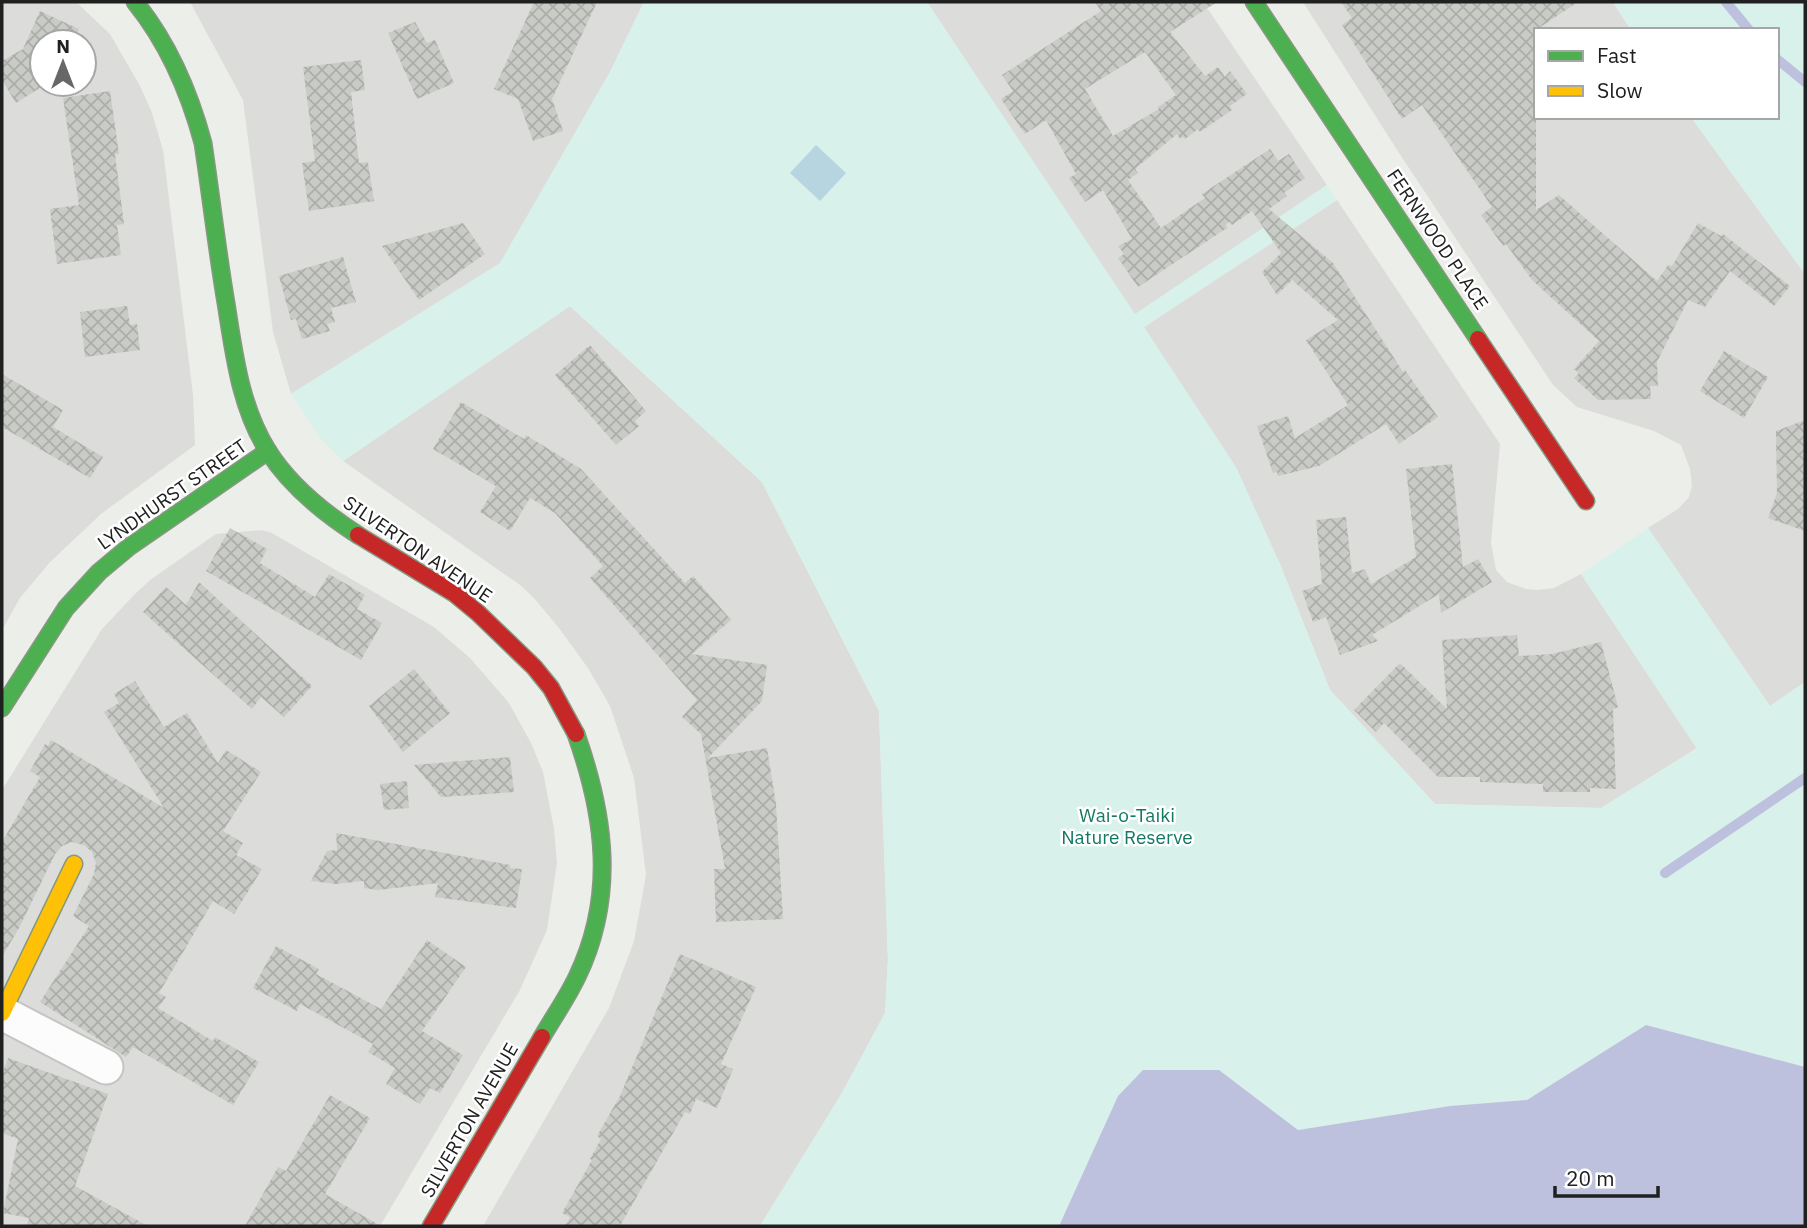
<svg xmlns="http://www.w3.org/2000/svg" width="1807" height="1228" viewBox="0 0 1807 1228" font-family="'IBM Plex Sans',sans-serif">
  <defs>
    <pattern id="building-cross-hatch" width="8" height="8" patternUnits="userSpaceOnUse" patternTransform="scale(1.75)"><rect width="8" height="8" fill="#c9cbc6"/><path d="M0 0l8 8M0 8l8-8" fill="none" stroke="#acaeaa"/></pattern>
  </defs>
  <rect width="100%" height="100%" fill="#eceee9"/>
  <!-- residential -->
  <g fill="#dcddda" fill-rule="evenodd">
    <path d="M2,2H76L110,34L140,86L152,113L163,150L193,395L195,445L101,514L50,562L20,598L2,630ZM42,42H84V84H42Z"/>
    <path d="M190,2H644L610,72L500,264L291,394L273,332L243,100Z"/>
    <path d="M927,2H1203L1327,185L1135,315Z"/>
    <path d="M1303,2H1613L1631,30H1536V117H1691L1805,274V682L1770,706L1648,528L1678,509L1689,497L1692,486L1690,469L1681,445L1654,431L1577,407L1553,385L1399,153Z"/>
    <path d="M1337,200L1500,444L1491,543L1496,570L1507,582L1526,589L1538,590L1554,588L1581,574L1697,748L1601,808L1435,804L1330,690L1280,564L1144,327Z"/>
    <path d="M570,306L762,482L879,711L888,960L885,1013L842,1093L760,1226H483L609,1008L634,941L646,875L634,778L610,706L588,668L559,628L534,598L520,585L343,461Z"/>
    <path d="M262,530L272,533L434,627L470,658L509,703L531,743L543,772L554,829L557,863L547,930L520,990L380,1226H2V790L102,629L134,595L150,580L216,534Z"/>
  </g>
  <!-- park -->
  <g fill="#d8f2eb">
    <path d="M644,2H927L1135,314L1327,185L1337,200L1144,327L1236,467L1280,564L1330,690L1435,804L1601,808L1697,749L1581,574L1648,528L1770,706L1805,682V1067L1646,1025L1527,1100L1450,1106L1298,1130L1219,1070L1118,1096L1059,1226H760L842,1093L885,1013L888,960L879,711L762,482L570,306L343,461L320,438L291,394L500,263L610,72Z"/>
    <path d="M1613,2H1805V274L1691,117H1777V30H1631Z"/>
  </g>
  <!-- pitch -->
  <path fill="#b6d5e1" d="M816,145L846,173L820,201L790,173Z"/>
  <!-- water -->
  <path fill="#bec1de" d="M1646,1025L1805,1067V1226H1059L1118,1096L1143,1070H1219L1298,1130L1450,1106L1527,1100Z"/>
  <g fill="none" stroke-linecap="round" stroke-linejoin="round">
    <!-- stream -->
    <g stroke="#bec1de" stroke-width="10">
      <path d="M1726,2L1749,30"/>
      <path d="M1777,59L1805,82"/>
      <path d="M1665,873L1805,778"/>
    </g>
  </g>
  <!-- building -->
  <g fill="url(#building-cross-hatch)" fill-rule="evenodd">
    <path d="M534,2H597L552,99L563,131L533,141L518,99L494,89Z"/>
    <path d="M1095,2H1217L1170,32L1205,76L1218,67L1225,77L1230,71L1247,94L1230,106L1232,110L1200,132L1198,129L1185,139L1183,137L1180,139L1177,134L1135,169L1138,173L1128,180L1161,228L1205,198L1202,194L1270,149L1278,161L1289,154L1305,178L1284,193L1287,196L1269,209L1333,263L1403,372L1405,370L1438,417L1399,444L1386,424L1319,466L1278,476L1277,472L1273,473L1257,426L1288,416L1295,438L1348,405L1306,340L1338,320L1292,280L1277,295L1262,272L1281,253L1252,211L1232,225L1230,222L1226,224L1227,228L1138,287L1118,258L1124,254L1118,246L1132,239L1103,190L1085,202L1069,178L1076,174L1046,120L1025,134L1001,99L1013,91L1002,75L1101,11ZM1145,52L1176,95L1158,107L1159,109L1113,136L1085,89Z"/>
    <path d="M1341,2H1578L1536,30V210L1559,195L1657,281L1668,265L1672,266L1698,223L1721,236L1723,234L1790,286L1774,306L1730,271L1705,307L1688,300L1657,362L1658,386H1650L1651,399L1598,400L1574,378L1579,373L1574,369L1599,341L1532,280L1506,244L1503,246L1481,215L1492,207L1422,105L1402,119L1342,25L1352,18Z"/>
    <path d="M40,11L79,29L73,42H42V84H46L16,103L2,80V61L23,49Z"/>
    <path d="M415,22L427,43L435,40L454,83L417,99L388,33Z"/>
    <path d="M361,60L365,90L351,92L359,163L368,162L374,201L309,211L302,163L315,161L303,67Z"/>
    <path d="M110,91L119,154H115L124,224L117,225L121,255L57,264L50,209L79,205L63,98Z"/>
    <path d="M463,223L485,254L419,300L382,246Z"/>
    <path d="M343,257L356,302L331,308L335,322L327,324L330,331L302,339L296,319L291,320L279,276Z"/>
    <path d="M127,306L130,325L137,324L140,350L85,357L80,312Z"/>
    <path d="M590,345L646,411L635,421L639,426L616,445L555,375Z"/>
    <path d="M1724,351L1768,377L1744,418L1700,391Z"/>
    <path d="M2,374L63,410L53,427L103,457L90,478L2,427Z"/>
    <path d="M461,402L524,439L526,435L581,469L685,583L693,576L731,620L692,654L767,665L762,701L708,758L767,748L776,804L783,919L716,922L714,869H725L701,734L682,717L697,700L590,578L603,566L555,513L530,498L510,531L480,512L496,486L433,449Z"/>
    <path d="M1805,420V531L1768,518L1777,493L1776,431Z"/>
    <path d="M1452,464L1463,567L1478,559L1492,582L1441,613L1439,594L1372,635L1378,641L1340,655L1326,617L1313,622L1302,591L1322,584L1316,520L1346,517L1352,573L1365,569L1371,584L1416,557L1406,469Z"/>
    <path d="M230,528L267,549L260,563L315,597L329,574L365,595L357,609L382,623L361,660L206,571Z"/>
    <path d="M199,582L312,686L284,717L261,697L252,709L143,612L166,587L186,605Z"/>
    <path d="M1517,635L1519,656L1552,654L1601,642L1618,707L1613,709L1616,789L1590,788V792H1543V784L1480,782V777H1438L1384,723L1376,732L1354,710L1400,663L1447,709L1442,640Z"/>
    <path d="M414,669L450,713L403,752L369,706Z"/>
    <path d="M135,681L164,727L187,713L218,763L226,750L261,772L223,831L243,843L236,855L262,869L234,914L213,901L159,993L166,997L158,1008L213,1041L215,1037L259,1062L233,1105L133,1047L126,1057L40,1002L89,926L73,916L94,874L96,863L92,852L84,845L72,842L62,846L55,854L19,928L2,957V842L40,777L30,771L45,744L48,746L51,740L164,808L104,712L119,703L114,694Z"/>
    <path d="M510,757L514,792L488,794L441,797L414,765Z"/>
    <path d="M407,781L409,808L384,810L380,784Z"/>
    <path d="M336,833L510,865V868L522,869L516,908L435,897L438,883L378,890L364,888V881L336,884L311,881L327,851L337,850Z"/>
    <path d="M427,940L466,967L422,1031L463,1055L440,1093L430,1088L420,1104L386,1084L395,1068L368,1052L373,1044L300,1004L297,1011L253,988L276,946L319,969L316,974L381,1009Z"/>
    <path d="M680,954L756,987L721,1064L733,1069L717,1108L696,1099L690,1114L685,1112L620,1226H565L570,1217L562,1213L592,1160L590,1159L601,1139L597,1136L620,1096Z"/>
    <path d="M8,1058L108,1094L75,1186L148,1226H27L29,1218L3,1213L18,1139L2,1133V1075Z"/>
    <path d="M330,1095L370,1118L325,1194L381,1226H245L278,1167L286,1171Z"/>
  </g>
  <g fill="none" stroke-linecap="round" stroke-linejoin="round">
    <!-- street casing -->
    <g stroke="#c4c5c3" stroke-width="37">
      <path id="street" d="M2,1013L106,1067"/>
    </g>
    <!-- fast casing -->
    <g stroke="#879882" stroke-width="19">
      <g id="fast">
        <path d="M135,2C169,44 189,91 203,143C211,196 217,250 226,303C234,353 240,407 268,451C290,486 324,513 358,535"/>
        <path d="M1254,2L1478,339"/>
        <path d="M2,708L66,608L99,572L129,547L268,451"/>
        <path d="M542,1037C553,1018 567,998 577,977C616,896 605,816 576,734"/>
      </g>
    </g>
    <!-- slow casing -->
    <g stroke="#879882" stroke-width="19">
      <path id="slow" d="M2,1013L74,864"/>
    </g>
    <!-- jam casing -->
    <g stroke="#879882" stroke-width="19">
      <g id="jam">
        <path d="M1478,339L1586,501"/>
        <path d="M358,535L455,594L478,613L534,667L551,688L576,734"/>
        <path d="M431,1226L542,1037"/>
      </g>
    </g>
    <!-- street -->
    <use href="#street" stroke="#fcfcfc" stroke-width="33"/>
    <!-- fast -->
    <use href="#fast" stroke="#4caf50" stroke-width="16"/>
    <!-- slow -->
    <use href="#slow" stroke="#ffc107" stroke-width="16"/>
    <!-- jam -->
    <use href="#jam" stroke="#c62828" stroke-width="16"/>
  </g>
  <g text-anchor="middle" dominant-baseline="central" stroke-width="5" stroke-linejoin="round" paint-order="stroke">
    <!-- street labels -->
    <g font-size="19" fill="#202020" stroke="#fff">
      <text transform="translate(1438 239) rotate(56)">FERNWOOD PLACE</text>
      <text transform="translate(172 494) rotate(-35)">LYNDHURST STREET</text>
      <text transform="translate(418 549) rotate(34)">SILVERTON AVENUE</text>
      <text transform="translate(469 1120) rotate(-60)">SILVERTON AVENUE</text>
    </g>
    <!-- park labels -->
    <g font-size="19" fill="#137963" stroke="#fff">
      <text x="1127" y="815">Wai-o-Taiki<tspan x="1127" dy="22">Nature Reserve</tspan></text>
    </g>
  </g>
  <!-- border -->
  <rect width="1807" height="1228" fill="none" stroke="#202020" stroke-width="7"/>
  <!-- legend -->
  <rect x="1534" y="28" width="245" height="91" fill="#ffffff" stroke="#a6a6a6" stroke-width="2"/>
  <rect x="1548" y="51" width="35" height="10" fill="#4caf50" stroke="#a6a6a6" stroke-width="2"/>
  <text x="1597" y="63" font-size="21" fill="#202020">Fast</text>
  <rect x="1548" y="86" width="35" height="10" fill="#ffc107" stroke="#a6a6a6" stroke-width="2"/>
  <text x="1597" y="98" font-size="21" fill="#202020">Slow</text>
  <!-- north arrow -->
  <g transform="translate(63 63)"><circle r="33" fill="#ffffff" stroke="#a6a6a6" stroke-width="2"/>
  <path d="M0-5L12 26L0 18L-12 26Z" fill="#676866"/>
  <text y="-10" font-size="19" font-weight="bold" text-anchor="middle" fill="#202020">N</text>
  </g>
  <!-- scale -->
  <path d="M1555 1186v10h103v-10" fill="none" stroke="#202020" stroke-width="3.5"/>
  <text x="1566" y="1186" font-size="21" fill="#202020" stroke="#ffffff" stroke-width="5" paint-order="stroke">20 m</text>
</svg>
